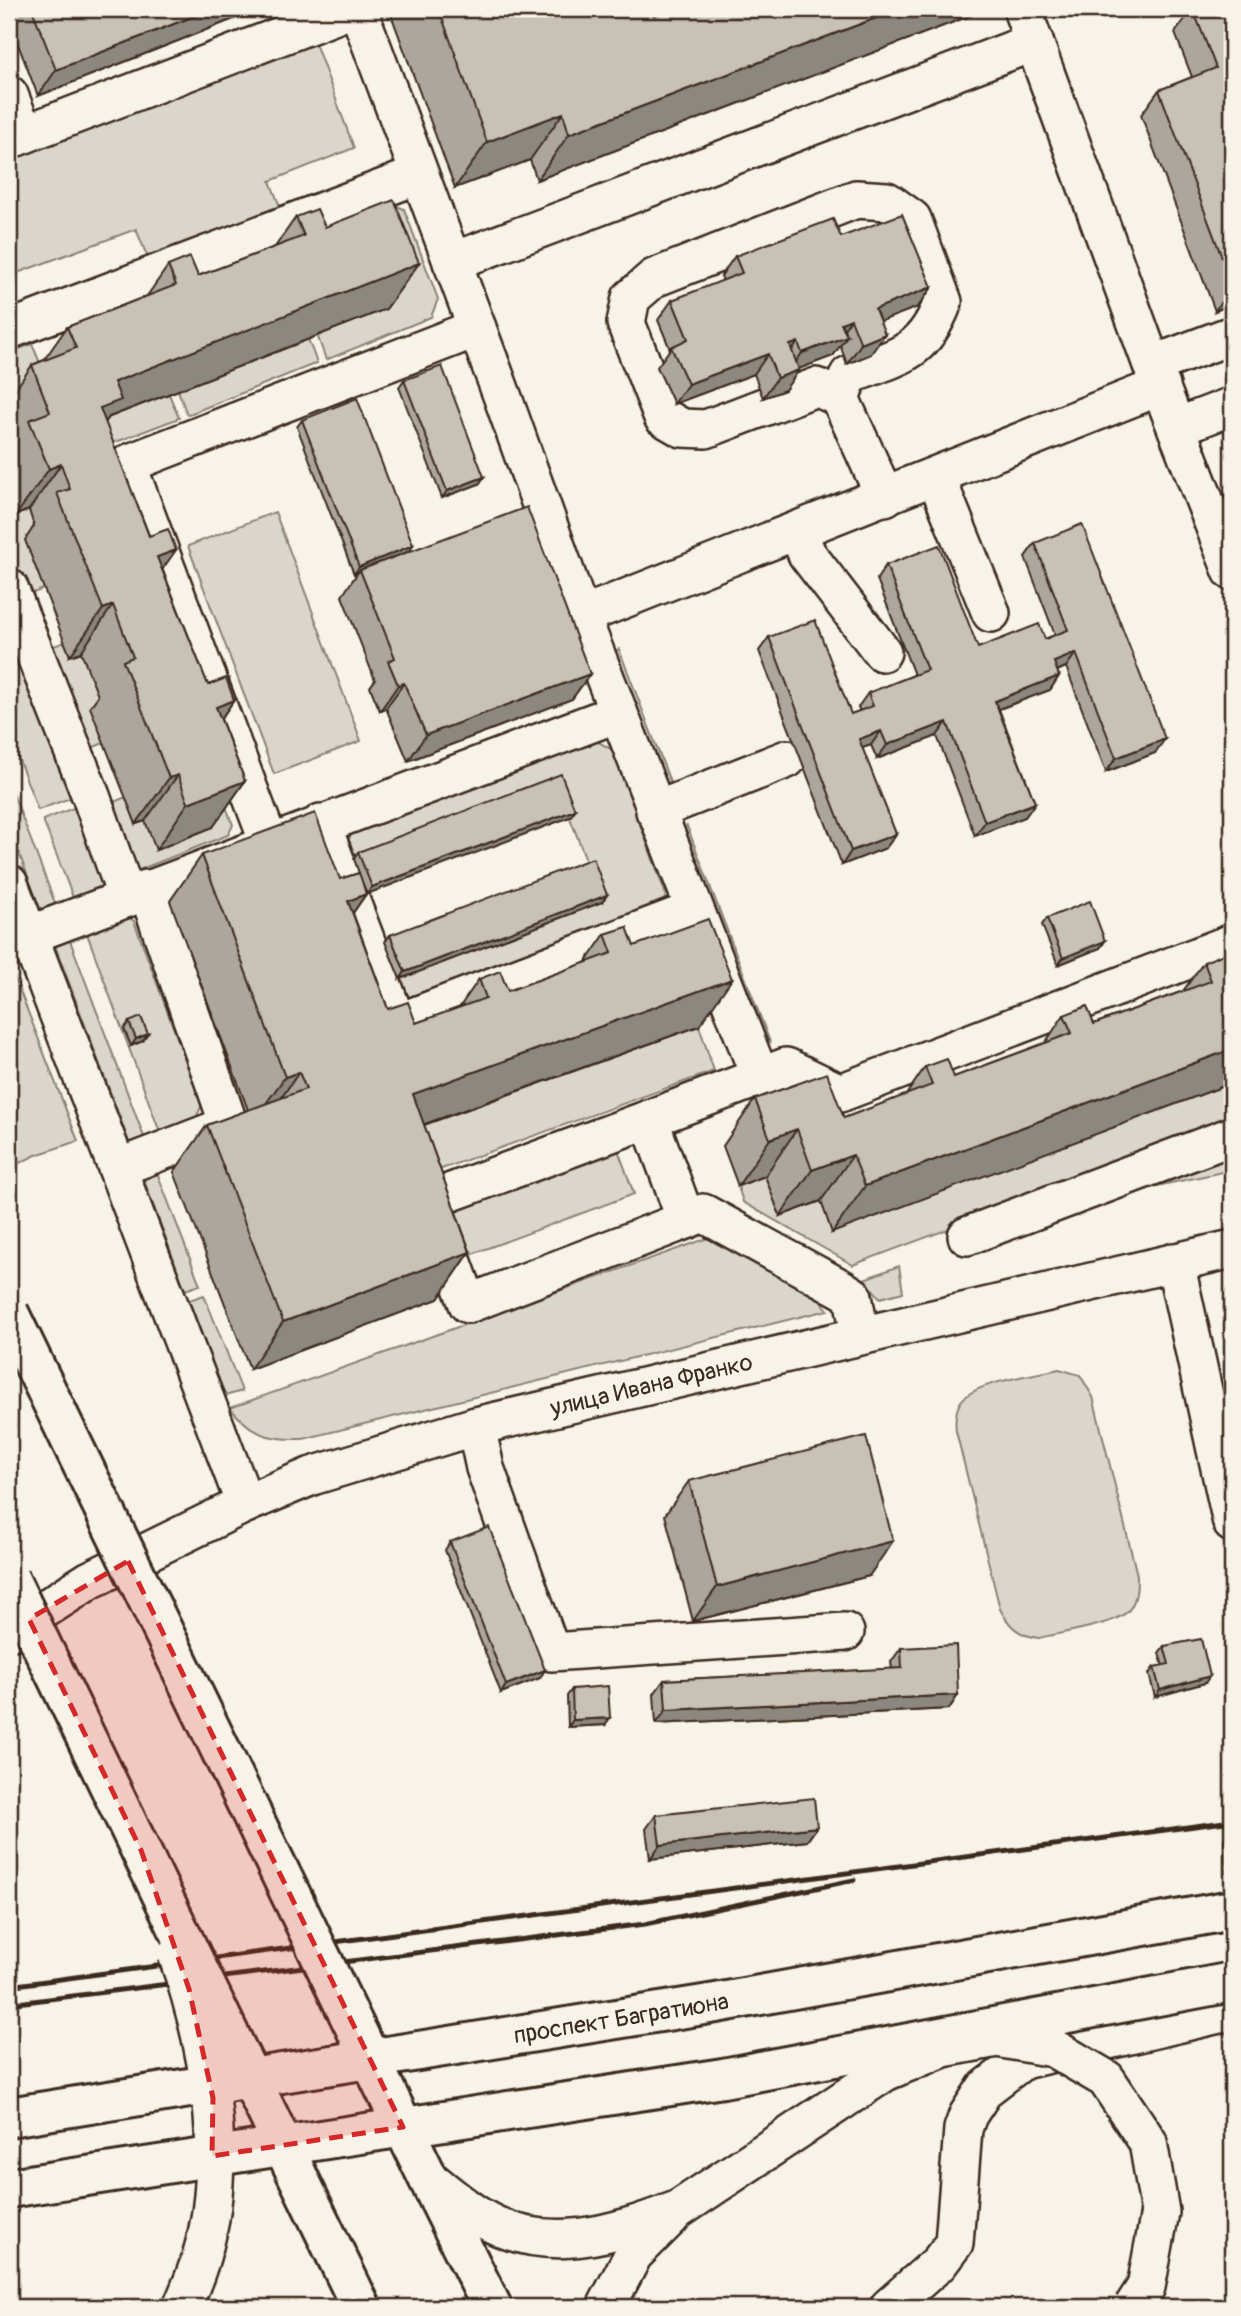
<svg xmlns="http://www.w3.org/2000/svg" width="1241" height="2316" viewBox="0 0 1241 2316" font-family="Pangolin,sans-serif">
  <rect width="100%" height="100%" fill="#f7f3e8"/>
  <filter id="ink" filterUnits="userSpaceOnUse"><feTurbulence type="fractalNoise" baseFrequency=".0143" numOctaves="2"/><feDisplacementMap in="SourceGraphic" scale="14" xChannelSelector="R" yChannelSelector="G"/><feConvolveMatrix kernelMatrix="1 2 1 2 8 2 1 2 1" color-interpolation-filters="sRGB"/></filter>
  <g filter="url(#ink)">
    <!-- green -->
    <g fill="#dbd6cb" stroke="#8b8074" stroke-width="2">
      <path d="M312,35L354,148L270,181L280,207L147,256L136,229L9,276V153Z"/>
      <path d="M397,206L404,209L438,299L431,317L326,360L287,249Z"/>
      <path d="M308,339L317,363L187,415L178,390Z"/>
      <path d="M32,344L43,370L9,408V353Z"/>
      <path d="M169,394L179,418L95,450L82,428Z"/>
      <path d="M9,497L16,515L29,510L38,535L44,589L25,596L9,555Z"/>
      <path d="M275,512L361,741L274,774L188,546Z"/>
      <path d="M12,637L73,797L38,810L9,734V639Z"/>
      <path d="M65,642L70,656L81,652L101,703L104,743L84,751L45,649Z"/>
      <path d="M619,649L672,787L664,790L612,652Z"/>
      <path d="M591,738L613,750L666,895L660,911L416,1004L407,999L400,979L602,902L556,781L354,859L347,842L355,827Z"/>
      <path d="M204,750L233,825L228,835L131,873L106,805L126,797L136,824Z"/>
      <path d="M9,783L58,911L43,916L9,827Z"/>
      <path d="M76,807L104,880L98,896L76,905L43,820Z"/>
      <path d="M687,826L770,1042L761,1038L679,829Z"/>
      <path d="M124,914L134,921L202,1105L192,1126L162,1138L85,928Z"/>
      <path d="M68,935L147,1145L132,1150L53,940Z"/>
      <path d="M9,963L78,1141L36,1155L9,1168Z"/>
      <path d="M699,1026L714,1071L397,1185L380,1140Z"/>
      <path d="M1232,1083V1122L853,1265L743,1202L738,1186L765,1176L780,1216L821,1201L833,1232Z"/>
      <path d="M617,1147L634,1194L469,1255L453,1213L463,1201Z"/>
      <path d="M1232,1147V1170L1082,1202Z"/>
      <path d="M155,1167L200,1285L185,1290L141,1172Z"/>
      <path d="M711,1237L818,1297L828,1310L303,1439C267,1440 254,1435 230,1408Z"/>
      <path d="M899,1266L903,1292L880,1298L864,1279Z"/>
      <path d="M204,1295L242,1391L225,1396L189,1300Z"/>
      <path d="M1059,1369L1080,1375L1093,1397L1137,1575C1137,1588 1137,1601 1128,1611C1115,1625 1059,1633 1039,1638C1019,1636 1009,1626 1000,1609L956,1431C955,1422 955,1412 960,1403C971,1382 1036,1375 1059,1369Z"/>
    </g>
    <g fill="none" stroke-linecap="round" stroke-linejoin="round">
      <!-- minor casing -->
      <g stroke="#3b2a1e" stroke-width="42">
        <g id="minor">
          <path d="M358,9L503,398L581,616L760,1077"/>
          <path d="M626,9L631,21L662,9"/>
          <path d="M1022,9L1152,365L1232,571"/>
          <path d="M9,95L24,134"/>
          <path d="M9,140L351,9"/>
          <path d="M452,262L1034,42"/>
          <path d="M9,330L418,175"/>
          <path d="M1152,365L1232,335"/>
          <path d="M840,398L849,375C898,356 923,355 943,302L912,219L887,201L856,199L654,278L631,298L626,323L663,417L682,428L706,429L816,387L840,398L885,497"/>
          <path d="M1177,427L1232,406"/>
          <path d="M936,477L991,613"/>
          <path d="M798,532L807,554L882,652"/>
          <path d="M9,588L91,796L127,898"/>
          <path d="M581,616L1161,386"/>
          <path d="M655,811L787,759"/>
          <path d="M321,823L397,1023L694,910"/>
          <path d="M269,843L127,464L477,328"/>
          <path d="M9,884L245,1504"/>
          <path d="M29,935L618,713"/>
          <path d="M649,1119L430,1200L468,1304L686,1220"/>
          <path d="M118,1168L229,1125L147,889"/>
          <path d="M967,1236L1232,1136"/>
          <path d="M1175,1262L1232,1523"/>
          <path d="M860,1335L853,1296L842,1289L703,1213L686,1220L649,1119L786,1067L840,1093L1232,943"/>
          <path d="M476,1426L485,1468L551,1652L845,1632"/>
          <path id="s1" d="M9,1632L90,1580L245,1504L312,1476L476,1426L1232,1249"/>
          <path d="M428,2178C445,2191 462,2206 480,2217C546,2257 614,2234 679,2209"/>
          <path d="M606,2307L633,2255L671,2217"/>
          <path d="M889,2307L939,2263L954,2243L963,2129L968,2115L985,2089L1023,2060L1232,2011"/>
        </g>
      </g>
      <!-- major casing -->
      <g stroke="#3b2a1e" stroke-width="44">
        <path id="major" d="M428,2178L492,2307"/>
      </g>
      <!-- minor -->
      <use href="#minor" stroke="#f7f3e8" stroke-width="37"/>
      <!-- major -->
      <use href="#major" stroke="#f7f3e8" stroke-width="38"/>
      <!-- rail -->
      <g stroke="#3b2a1e" stroke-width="5">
        <path d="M9,1986L1232,1821"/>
        <path d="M9,2004L645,1924L854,1880"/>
      </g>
      <!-- minor-bridge casing -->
      <g stroke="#3b2a1e" stroke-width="42" stroke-linecap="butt">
        <g id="minor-bridge">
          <path d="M177,1954C209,2045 230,2163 201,2257C196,2274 189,2291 182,2307"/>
          <path d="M679,2209L885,2072L943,2048L997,2038L1053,2048L1106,2079L1148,2142L1160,2212L1146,2287L1133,2307"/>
        </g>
      </g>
      <!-- major-bridge casing -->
      <g stroke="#3b2a1e" stroke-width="44" stroke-linecap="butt">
        <g id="major-bridge">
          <path d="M9,1313L428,2178"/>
          <path d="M9,1578L361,2307"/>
          <path id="s2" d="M9,2117L716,2003L1232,1910"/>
          <path d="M9,2188L723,2078L1232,1982"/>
        </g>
      </g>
      <!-- minor-bridge -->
      <use href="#minor-bridge" stroke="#f7f3e8" stroke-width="37"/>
      <!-- major-bridge -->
      <use href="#major-bridge" stroke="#f7f3e8" stroke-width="38"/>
    </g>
    <!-- wall -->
    <g fill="#aca69d" stroke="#3b2a1e" stroke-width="2">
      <path d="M9,9H259L38,96L9,21Z"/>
      <path d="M389,9H608L611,18L654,16L672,9H988L537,180L530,160L455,188Z"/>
      <path d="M1192,9H1232V304L1215,311L1141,115L1159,90L1192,77L1175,33Z"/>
      <path d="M296,217L419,263L386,309L109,417L105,423L208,685L234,700L221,719L245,781L213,827L156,850L145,821L136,824L90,707L98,696L81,652L70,656L25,540L34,526L29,510L16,515L9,497V448L12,443L9,434V399L32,365L44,360L67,327L147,296L168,266L198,276L275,247Z"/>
      <path d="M841,237L932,287L918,307L880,321L871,354L847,364L840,345L833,356L798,369L785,390L763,398L754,374L674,404L657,367L670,349L658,320L672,300L723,281L721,276L735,256Z"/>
      <path d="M404,380L484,477L479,484L442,498L399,387Z"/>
      <path d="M302,420L413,545L409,552L590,674L572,699L408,761L386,708L380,711L370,687L375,680L342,596L358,572L354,574L297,427Z"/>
      <path d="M1035,543L1155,753L1106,772L1066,667L1057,671L1059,676L1050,690L999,709L1035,803L1025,817L975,836L937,736L877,759L871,745L862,748L896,834L886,848L842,865L759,651L769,637L851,714L860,711L858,707L868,693L914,675L877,579L886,565L978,648L1045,639L1055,635L1025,557Z"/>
      <path d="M575,810L570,817L367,894L363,884L366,894L353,913L388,1009L416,1023L459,1008L479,979L508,991L585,963L605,934L634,946L699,1026L424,1125L470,1252L438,1299L250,1369L174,1172L207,1125L248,1110L170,901L202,855L340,879L359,873L354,859L358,852Z"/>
      <path d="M607,895L602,902L400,979L385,942L390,935Z"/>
      <path d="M1047,918L1105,941L1100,948L1058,965L1042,925Z"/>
      <path d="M1204,962L1232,970L832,1233L821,1201L780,1216L765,1176L738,1186L723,1146L755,1099L844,1118L906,1095L925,1067L954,1077L1045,1043L1064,1015L1094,1024L1183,991Z"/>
      <path d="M129,1022L143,1041L131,1046L124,1029Z"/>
      <path d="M689,1481L869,1576L693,1621L665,1515Z"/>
      <path d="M450,1542L540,1678L501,1693L445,1550Z"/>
      <path d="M1164,1646L1205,1683L1155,1697L1149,1674L1154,1667L1163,1666L1159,1653Z"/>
      <path d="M901,1648L958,1695L949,1709L656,1724L654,1694L664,1680L892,1669L891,1662Z"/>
      <path d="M572,1689L605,1725L568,1727L567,1696Z"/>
      <path d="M656,1815L817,1827L807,1841L650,1859L646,1829Z"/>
      <path d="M1229,1833L1232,1872L1226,1873L1224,1840Z"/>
    </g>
    <!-- shaded-wall -->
    <g fill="#8c877f" stroke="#3b2a1e" stroke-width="2">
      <path d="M212,9H259L38,96L56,70Z"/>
      <path d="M900,9H988L537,180L569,134Z"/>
      <path d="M563,113L530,160L455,188L487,142Z"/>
      <path d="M419,263L386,309L109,417L89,446L68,455L114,382Z"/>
      <path d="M1232,286V304L1215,311Z"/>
      <path d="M932,287L918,307L861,329L875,309Z"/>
      <path d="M851,319L837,339L841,323Z"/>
      <path d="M885,334L871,354L847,364L861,344Z"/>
      <path d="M847,336L833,356L788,373L802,353Z"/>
      <path d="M798,342L784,362L790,345Z"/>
      <path d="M768,354L754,374L674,404L688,384Z"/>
      <path d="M799,370L785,390L763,398L777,378Z"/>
      <path d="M61,464L29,510L16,515L49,469Z"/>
      <path d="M484,477L479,484L442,498L447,491Z"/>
      <path d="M413,545L408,552L360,570L358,572L354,574L359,567Z"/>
      <path d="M176,550L143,597L157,557Z"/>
      <path d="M113,605L81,652L70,656L103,609Z"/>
      <path d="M1076,653L1066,667L1044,676L1054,662Z"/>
      <path d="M590,674L572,699L408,761L426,735Z"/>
      <path d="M1059,676L1050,690L985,714L995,701Z"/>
      <path d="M404,683L386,708L380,711L398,685Z"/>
      <path d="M234,700L201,747L216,707Z"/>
      <path d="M947,722L937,736L877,759L887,745Z"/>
      <path d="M881,731L871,745L849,753L859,739Z"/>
      <path d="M1165,739L1155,753L1106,772L1116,758Z"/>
      <path d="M178,775L145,821L136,824L169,778Z"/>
      <path d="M245,781L213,827L156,850L188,803Z"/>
      <path d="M1035,803L1025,817L975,836L985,822Z"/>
      <path d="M575,810L570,817L367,894L372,887Z"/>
      <path d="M896,834L886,848L842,865L851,851Z"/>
      <path d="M366,894L334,940L348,901Z"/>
      <path d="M607,895L602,902L400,979L405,972Z"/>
      <path d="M1105,941L1100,948L1058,965L1063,958Z"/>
      <path d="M732,979L699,1026L380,1140L413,1094Z"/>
      <path d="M148,1034L143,1041L131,1046L136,1039Z"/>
      <path d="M1232,1049V1083L832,1233L865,1186Z"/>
      <path d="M299,1072L267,1119L252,1123L285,1077Z"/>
      <path d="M797,1129L765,1176L738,1186L770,1139Z"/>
      <path d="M853,1155L821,1201L780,1216L812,1170Z"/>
      <path d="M470,1252L438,1299L250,1369L283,1322Z"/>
      <path d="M893,1541L869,1576L693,1621L717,1587Z"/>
      <path d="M545,1670L540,1678L501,1693L506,1685Z"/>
      <path d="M1210,1676L1205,1683L1155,1697L1160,1690Z"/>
      <path d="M958,1695L949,1709L656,1724L666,1710Z"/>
      <path d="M610,1718L605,1725L568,1727L573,1720Z"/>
      <path d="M817,1827L807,1841L650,1859L660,1845Z"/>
      <path d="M1231,1866H1232V1872L1226,1873Z"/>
    </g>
    <!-- building -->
    <g fill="#c8c1b6" stroke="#3b2a1e" stroke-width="2">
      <path d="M32,9H212L56,70Z"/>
      <path d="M439,9H608L611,18L637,9H651L654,16L672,9H900L569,134L563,113L487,142Z"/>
      <path d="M1193,9H1232V284L1159,90L1216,68Z"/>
      <path d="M394,200L419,263L114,382L121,400L100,408L149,536L168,529L176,550L157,557L208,685L226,678L234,700L216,707L245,781L188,803L178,775L169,778L123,661L133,657L113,605L103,609L57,493L70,489L61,464L49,469L29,420L50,412L32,365L76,348L67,327L176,285L168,266L190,257L198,276L304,236L296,217L317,209L325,227Z"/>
      <path d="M902,214L932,287L875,309L885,334L861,344L851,319L841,323L847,336L802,353L798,342L790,345L799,370L777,378L768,354L688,384L671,347L688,339L672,300L742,273L735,256L833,219L841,237Z"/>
      <path d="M442,366L484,477L447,491L404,380Z"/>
      <path d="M357,398L413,545L359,567L302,420Z"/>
      <path d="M527,507L590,674L426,735L404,683L398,685L388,661L395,658L360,570Z"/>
      <path d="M1082,524L1165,739L1116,758L1076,653L1054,662L1059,676L995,701L1035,803L985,822L947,722L887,745L881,731L859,739L896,834L851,851L769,637L815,620L851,714L873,706L868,693L927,670L886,565L939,545L978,648L1039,624L1045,639L1068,630L1035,543Z"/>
      <path d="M561,774L575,810L372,887L358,852Z"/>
      <path d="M315,813L340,879L359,873L361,878L366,894L348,901L388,1009L408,1002L416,1023L486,998L479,979L500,971L508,991L612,953L605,934L627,927L634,946L708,919L732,979L413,1094L470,1252L283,1322L207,1125L306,1089L299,1072L285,1077L202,855Z"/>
      <path d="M593,858L607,895L405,972L390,935Z"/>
      <path d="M1090,901L1105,941L1063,958L1047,918Z"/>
      <path d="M1226,953L1232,970V1049L865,1186L853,1155L812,1170L797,1129L770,1139L755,1099L827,1073L844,1118L932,1085L925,1067L947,1059L954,1077L1072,1033L1064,1015L1087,1006L1094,1024L1211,981L1204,962Z"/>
      <path d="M141,1017L148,1034L136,1039L129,1022Z"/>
      <path d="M866,1436L893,1541L717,1587L689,1481Z"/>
      <path d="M489,1527L545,1670L506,1685L450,1542Z"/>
      <path d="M1201,1639L1210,1676L1160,1690L1154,1667L1169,1664L1164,1646Z"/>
      <path d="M956,1645L958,1695L666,1710L664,1680L902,1668L901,1648Z"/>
      <path d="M608,1686L610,1718L573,1720L572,1689Z"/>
      <path d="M814,1798L817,1827L660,1845L656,1815Z"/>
      <path d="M1229,1833H1232V1866H1231Z"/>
    </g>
  </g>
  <!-- marked area -->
  <path fill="#d62828" fill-opacity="0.2" stroke="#d62828" stroke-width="5" stroke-dasharray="14 9" stroke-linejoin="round" d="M128,1561L403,2127L212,2156L213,2098L189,1989L141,1850L29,1619Z"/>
  <g text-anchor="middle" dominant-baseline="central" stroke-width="6" stroke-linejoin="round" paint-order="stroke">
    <!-- street labels -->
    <g font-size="24" fill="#3b2a1e" stroke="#f7f3e8">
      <text stroke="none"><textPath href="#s1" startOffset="693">улица Ивана Франко</textPath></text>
      <text stroke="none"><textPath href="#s2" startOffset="620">проспект Багратиона</textPath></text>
    </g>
  </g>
  <!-- margin -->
  <rect width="1241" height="2316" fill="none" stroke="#f7f3e8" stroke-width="35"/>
  <rect x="18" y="18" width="1206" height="2281" fill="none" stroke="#3b2a1e" stroke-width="2.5" filter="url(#ink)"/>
</svg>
